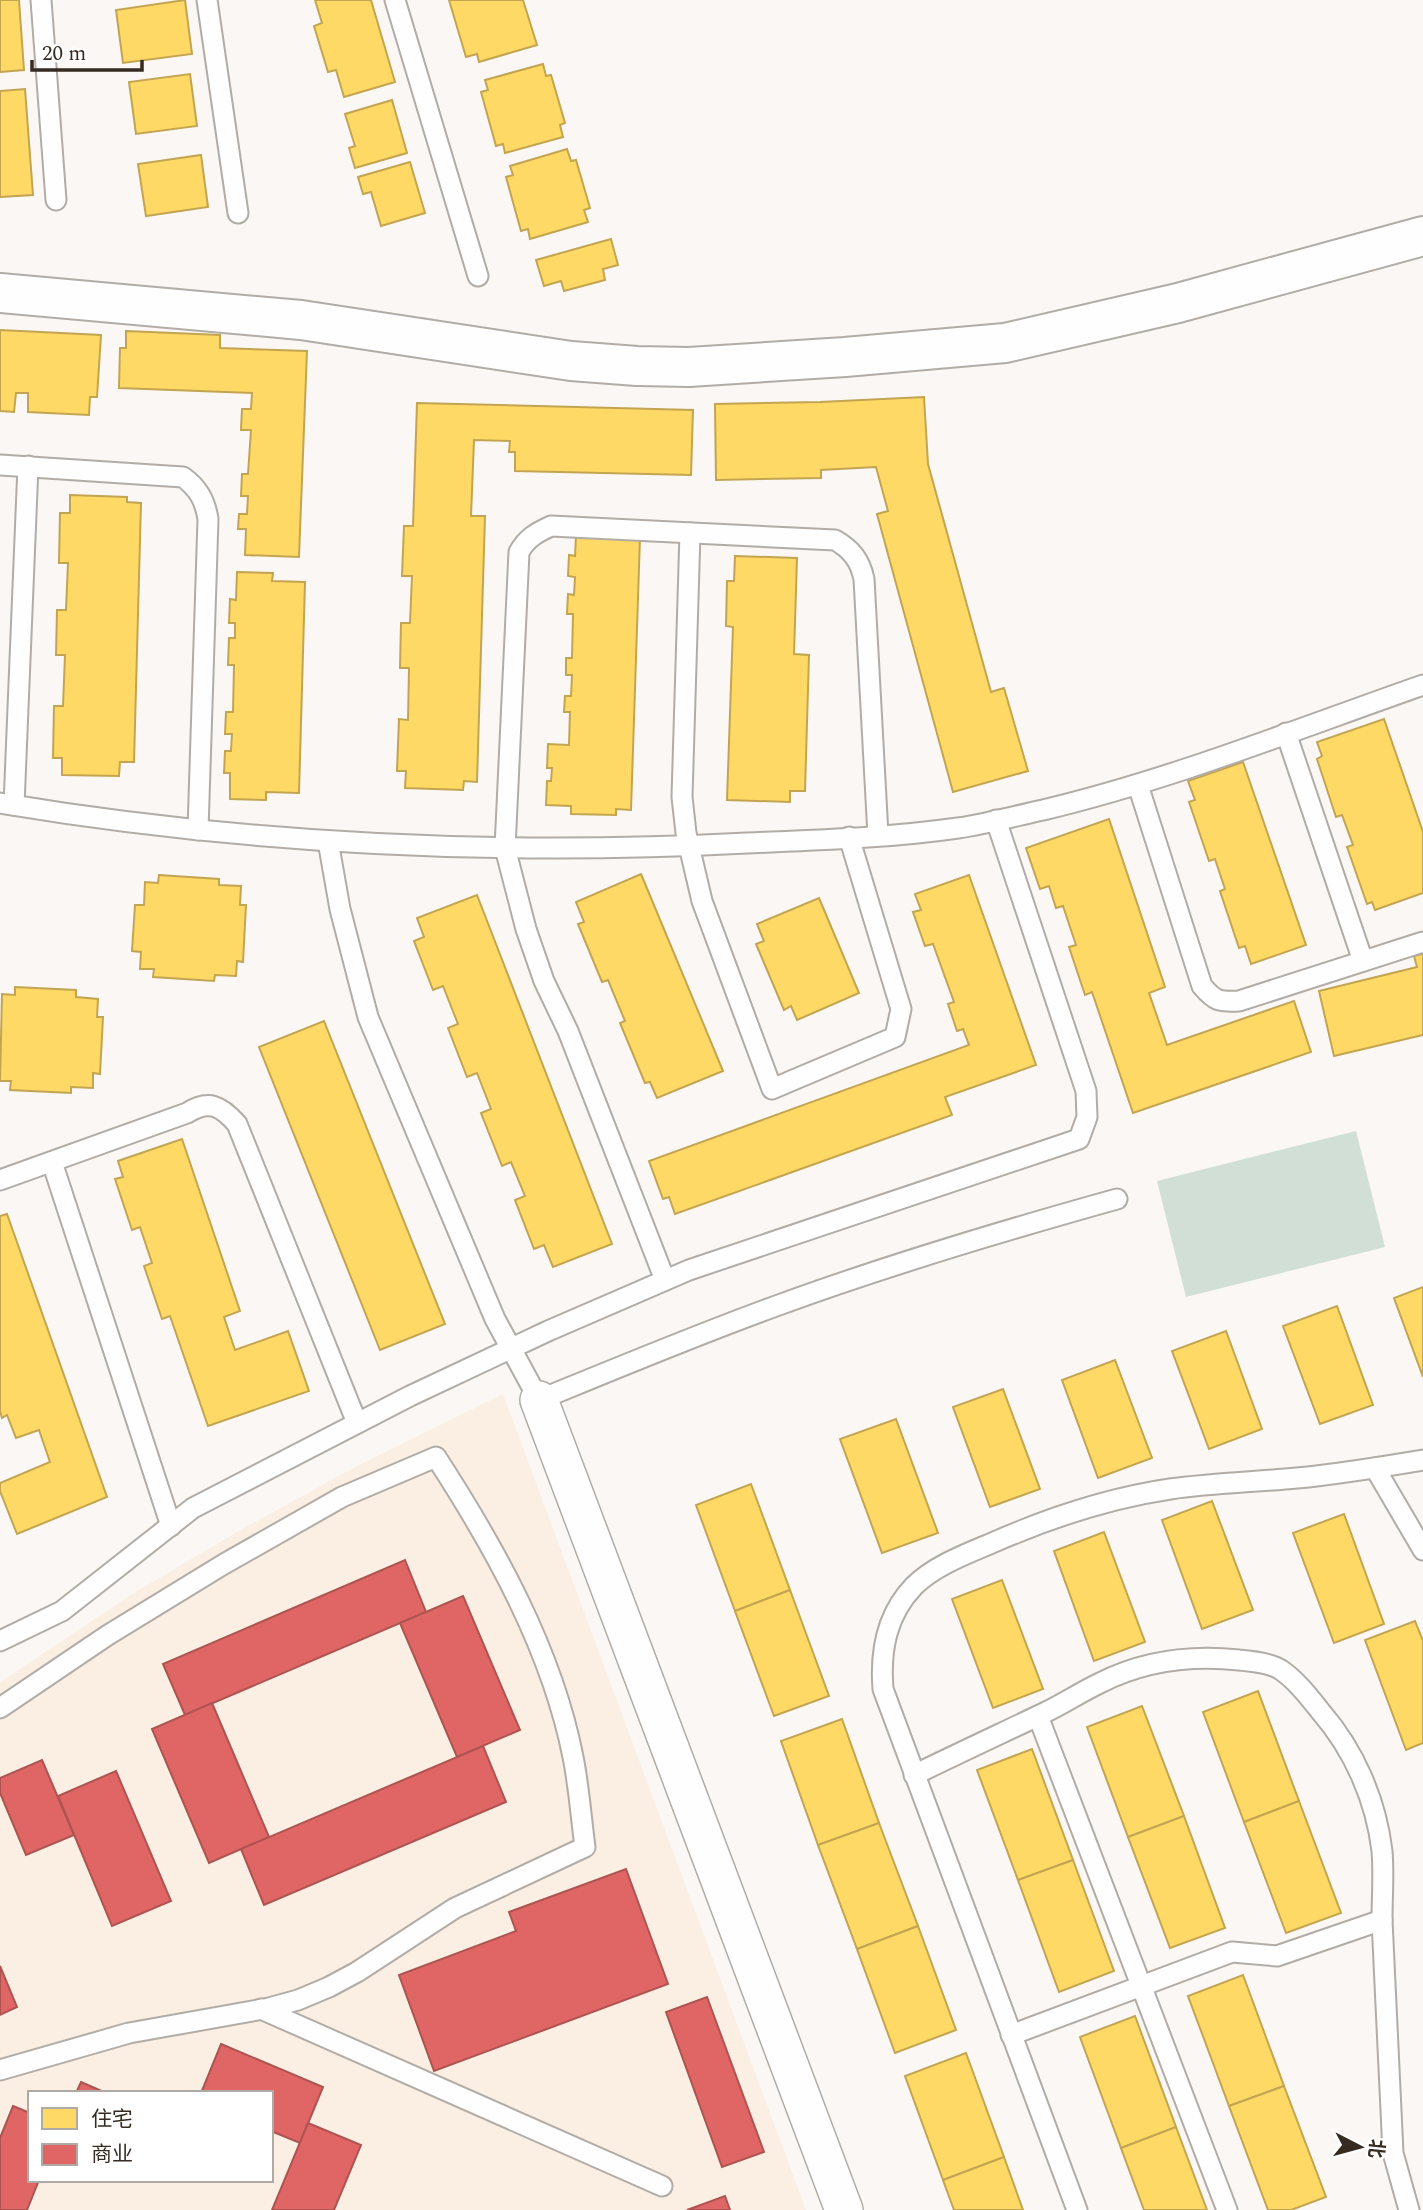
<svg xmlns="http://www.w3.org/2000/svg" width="1423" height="2210" viewBox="0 0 1423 2210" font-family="Spectral,'Noto Sans SC',serif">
  <rect width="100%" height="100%" fill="#faf7f5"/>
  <!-- built -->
  <path fill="#fbefe3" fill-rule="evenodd" d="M503,1394L806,2210H0V1682L129,1596L242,1529L359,1465ZM30,2093H271V2180H30Z"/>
  <!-- green -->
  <path fill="#d2dfd7" d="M1356,1131L1385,1247L1186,1297L1157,1181Z"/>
  <!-- homes -->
  <g fill="#ffd966" stroke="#c3a551" stroke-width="2">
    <path d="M0,0H19L24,70L0,72Z"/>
    <path d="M185,0L192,54L123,63L116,10Z"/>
    <path d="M315,0H371L395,82L344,97L336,70L328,72L314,26L322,23Z"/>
    <path d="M449,0H523L537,45L479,62L477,54L466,57Z"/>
    <path d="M543,64L546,76L551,75L565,123L560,125L563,137L505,153L503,144L496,146L481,92L488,90L485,80Z"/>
    <path d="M190,74L197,126L136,134L129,82Z"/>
    <path d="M25,89L33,195L0,197V91Z"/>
    <path d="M392,100L407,153L355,168L349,148L355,146L345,114Z"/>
    <path d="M567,149L571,161L576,160L590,208L584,210L588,222L530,239L528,229L521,231L506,177L513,175L510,166Z"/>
    <path d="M201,155L208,207L146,216L138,164Z"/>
    <path d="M410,162L425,213L381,226L371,192L363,194L358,177Z"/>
    <path d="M611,239L618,265L603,269L605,280L564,291L561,281L544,286L536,260Z"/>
    <path d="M0,330L101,335L97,397H90L89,415L28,412V393H16L14,412L0,411Z"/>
    <path d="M126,331L220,335V348L307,351L299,557L245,555L246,529H238L239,514H247L248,496H241L242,474H248L251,430H241L242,409H251L252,393L119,388L120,348H126Z"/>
    <path d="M924,397L928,464L991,692L1004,688L1028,771L953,792L877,514L888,511L876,467L821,470V478L716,480L715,404L820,402Z"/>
    <path d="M417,403L693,410L691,475L515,471V452H509L510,441L474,440L471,516H485L477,782L464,781L463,790L405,788L406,771H397L399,719L408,720L409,668H400L401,623H410L412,576H402L404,526H413Z"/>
    <path d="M70,495L127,497V502L141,503L134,762H120L119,776L62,775V758H53L54,706H63L65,655H56L57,610H66L68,563H59L60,513H70Z"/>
    <path d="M576,536L640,537L631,810L616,809V815L571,814V806L546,805L547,781H551L552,768H547L548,744L569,745L570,712H564L565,696H571L572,675H566V658H572L573,614H567L568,594L574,595L575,577L568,576L569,555L575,556Z"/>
    <path d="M735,556L797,558L794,654L809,655L805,791H790V802L727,800L733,627L726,626L727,581H734Z"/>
    <path d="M237,572L273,573L272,581L305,582L299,793L266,792V800L230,799V773H224L225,751H231L232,734H225L226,712H233L234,665H228L229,638H235V623H229L230,599L236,600Z"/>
    <path d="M1384,719L1423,832V893L1375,910L1372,902L1367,904L1347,847L1353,845L1342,815L1336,817L1317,759L1322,756L1317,742Z"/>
    <path d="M1243,762L1306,945L1251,964L1245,946L1239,948L1220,891L1225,889L1215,859L1209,861L1189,802L1195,800L1188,781Z"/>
    <path d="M1109,819L1165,987L1149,993L1167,1045L1294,1001L1311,1052L1133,1113L1092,992L1085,995L1069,947L1076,945L1063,906L1056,908L1049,886L1040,889L1026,848Z"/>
    <path d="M641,874L723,1071L657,1098L650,1082L645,1083L620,1023L625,1021L608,980L602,982L578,924L584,922L576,902Z"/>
    <path d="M159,875L219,879V885L241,886L240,905H246L243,962L237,961L236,976L215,975L214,981L153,977L154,969H140L141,952L132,951L135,905H144L145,882L158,883Z"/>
    <path d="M969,875L1036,1065L945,1097L952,1115L675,1214L669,1197L663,1199L649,1161L969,1045L963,1029L957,1031L948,1004L954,1002L933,944L925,946L913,912L921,910L915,894Z"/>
    <path d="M477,895L612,1244L553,1267L544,1245L534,1249L515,1200L525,1196L511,1162L502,1166L481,1113L491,1109L477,1073L467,1077L448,1028L458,1024L443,986L433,990L414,941L424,937L417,918Z"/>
    <path d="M819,898L859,993L797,1020L791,1006L784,1010L756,944L764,941L757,924Z"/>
    <path d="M1423,954V1035L1334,1056L1319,991L1417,967L1414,956Z"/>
    <path d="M15,987L76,990V997L98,999L97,1017H103L100,1074L93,1073V1088L71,1087V1093L10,1090L11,1081H0L2,994L15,995Z"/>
    <path d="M324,1021L445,1324L380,1350L259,1047Z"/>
    <path d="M182,1139L240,1311L224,1317L235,1350L288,1331L309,1391L208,1426L170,1316L162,1319L144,1266L152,1263L140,1227L132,1230L115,1179L123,1177L118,1161Z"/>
    <path d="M7,1214L107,1497L17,1534L0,1491V1483L50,1462L39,1430L16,1438L7,1415L2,1418L0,1411V1216Z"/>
    <path d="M1423,1287V1377L1394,1298Z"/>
    <path d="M1337,1306L1373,1405L1320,1424L1283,1326Z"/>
    <path d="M1226,1331L1262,1429L1209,1449L1172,1351Z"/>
    <path d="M1115,1360L1152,1458L1098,1478L1062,1380Z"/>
    <path d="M1003,1389L1040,1489L990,1507L953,1407Z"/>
    <path d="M896,1419L938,1533L882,1553L840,1439Z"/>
    <path d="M751,1484L790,1590L735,1611L696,1505Z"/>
    <path d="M1212,1501L1253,1610L1202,1629L1162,1520Z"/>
    <path d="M1344,1514L1384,1624L1334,1643L1293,1533Z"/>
    <path d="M1104,1532L1145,1642L1094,1661L1054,1551Z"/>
    <path d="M1002,1580L1043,1689L993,1708L952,1599Z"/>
    <path d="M790,1590L829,1696L774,1716L735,1611Z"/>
    <path d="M1415,1621L1423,1641V1743L1406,1750L1365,1640Z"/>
    <path d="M1258,1691L1299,1801L1244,1822L1203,1712Z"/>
    <path d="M1142,1706L1184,1816L1128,1837L1087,1727Z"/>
    <path d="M842,1719L879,1823L818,1845L781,1741Z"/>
    <path d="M1032,1749L1073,1860L1018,1880L977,1770Z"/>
    <path d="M1299,1801L1341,1913L1286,1933L1244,1822Z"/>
    <path d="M1184,1816L1225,1928L1170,1948L1128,1837Z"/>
    <path d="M879,1823L918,1926L857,1949L818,1845Z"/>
    <path d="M1073,1860L1114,1971L1059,1992L1018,1880Z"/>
    <path d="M918,1926L956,2030L895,2053L857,1949Z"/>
    <path d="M1243,1975L1284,2086L1229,2106L1188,1996Z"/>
    <path d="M1135,2016L1176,2127L1121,2148L1080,2037Z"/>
    <path d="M966,2053L1004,2157L943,2180L905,2076Z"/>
    <path d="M1284,2086L1326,2197L1291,2210H1268L1229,2106Z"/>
    <path d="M1176,2127L1207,2210H1144L1121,2148Z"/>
    <path d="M1004,2157L1023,2210H954L943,2180Z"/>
  </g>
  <!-- shops -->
  <g fill="#e06666" stroke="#ad5451" stroke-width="2">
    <path d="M405,1560L426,1612L185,1715L163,1664Z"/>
    <path d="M463,1596L520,1730L457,1757L400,1623Z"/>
    <path d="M212,1703L269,1837L209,1863L152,1729Z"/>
    <path d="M483,1746L506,1802L264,1905L241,1849Z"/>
    <path d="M42,1760L74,1835L26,1855L0,1793V1778Z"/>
    <path d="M116,1771L171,1901L112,1926L58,1796Z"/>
    <path d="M626,1869L668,1984L434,2071L399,1975L516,1931L509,1912Z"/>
    <path d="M0,1966L17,2007L0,2015Z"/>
    <path d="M707,1997L764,2152L722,2167L666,2012Z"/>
    <path d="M221,2044L323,2087L300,2143L271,2131V2093H201Z"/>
    <path d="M81,2082L106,2093H76Z"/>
    <path d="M13,2106L30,2113V2180H39L27,2210H0V2138Z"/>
    <path d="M308,2123L361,2145L334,2210H272Z"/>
    <path d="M725,2196L730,2210H687Z"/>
  </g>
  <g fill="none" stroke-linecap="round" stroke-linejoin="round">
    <!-- service casing -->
    <g stroke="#b1aca6" stroke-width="23">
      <g id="service">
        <path d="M41,0L56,200"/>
        <path d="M207,0L238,213"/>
        <path d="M395,0L478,276"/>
        <path d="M0,465L183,477C198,488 205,500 208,519L198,830"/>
        <path d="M690,533L682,797L686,833L702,901L772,1089L895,1037L901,1009L849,837"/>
        <path d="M1286,733L1363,961"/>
        <path d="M1138,785L1202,986C1215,1001 1218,1002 1239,1001L1423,942"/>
        <path d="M0,803C246,844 498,856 747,843C817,840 888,838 958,828C986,824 1015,816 1043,810C1173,779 1297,729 1423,685"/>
        <path d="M14,805L28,466"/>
        <path d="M328,841L340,909L368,1017L495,1319L539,1400C617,1368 696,1335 776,1306C888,1265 1002,1231 1117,1199"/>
        <path d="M52,1162L171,1526"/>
        <path d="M0,1180L187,1113C209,1099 221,1106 237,1124L357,1423"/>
        <path d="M665,1280L568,1031L544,981L526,929L505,848L519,552C527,538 536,533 551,526L835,540C851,549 860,560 864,579L878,835"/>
        <path d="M1375,1468L1423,1550"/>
        <path d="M0,1641L62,1611L193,1508L410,1396L548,1331L689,1270L1079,1139L1087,1117L1086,1091L996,820"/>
        <path d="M0,1708L108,1635L224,1564L342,1497L436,1457C495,1548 552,1650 573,1757C579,1787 581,1817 585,1847L455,1908L357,1972L329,1987L298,2000L269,2008L129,2033L0,2070"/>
        <path d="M1038,1716L1227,2210"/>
        <path d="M914,1775C957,1754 1000,1734 1044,1713C1063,1704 1081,1692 1100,1683C1143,1661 1192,1655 1239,1660C1251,1661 1271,1663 1281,1670C1296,1680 1309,1697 1321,1712C1354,1750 1376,1800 1382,1851C1384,1874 1382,1897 1382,1920L1393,2153L1409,2210"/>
        <path d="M261,2009L662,2186"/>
        <path d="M1011,2035L1232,1952L1277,1956L1382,1920"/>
        <path d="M1077,2210L883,1689C880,1651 886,1615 914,1586C934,1566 966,1554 992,1543C1049,1518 1109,1498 1170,1489C1212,1483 1254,1482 1297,1478C1339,1474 1381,1467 1423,1460"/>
      </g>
    </g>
    <!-- minor casing -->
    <g stroke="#b1aca6" stroke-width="40">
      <path id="minor" d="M539,1400L844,2210"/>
    </g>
    <!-- tertiary casing -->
    <g stroke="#b1aca6" stroke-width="42">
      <path id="tertiary" d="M0,293L301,320L571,361L637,366L689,367L845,357L1005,343L1178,303L1423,236"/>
    </g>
    <!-- service -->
    <use href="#service" stroke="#fefefe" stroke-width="19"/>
    <!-- minor -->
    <use href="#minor" stroke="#fefefe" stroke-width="37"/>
    <!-- tertiary -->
    <use href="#tertiary" stroke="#fefefe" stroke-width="38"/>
  </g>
  <!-- legend -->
  <rect x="28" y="2091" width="245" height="91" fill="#ffffff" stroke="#afaaa6" stroke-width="2"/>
  <rect x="42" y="2108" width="35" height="21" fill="#ffd966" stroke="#afaaa6" stroke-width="2"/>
  <text x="91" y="2126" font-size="21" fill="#362b21">住宅</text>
  <rect x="42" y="2144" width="35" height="21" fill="#e06666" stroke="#afaaa6" stroke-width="2"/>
  <text x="91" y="2161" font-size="21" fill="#362b21">商业</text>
  <!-- north arrow -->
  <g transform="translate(1360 2147) rotate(96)" stroke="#ffffff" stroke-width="5" paint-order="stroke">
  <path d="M0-5L12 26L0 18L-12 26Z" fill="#362b21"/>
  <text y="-10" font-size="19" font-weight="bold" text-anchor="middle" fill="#362b21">北</text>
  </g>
  <!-- scale -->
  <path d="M32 60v10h110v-10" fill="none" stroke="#362b21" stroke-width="3.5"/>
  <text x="42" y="60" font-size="21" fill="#362b21" stroke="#ffffff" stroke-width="5" paint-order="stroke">20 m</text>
</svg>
